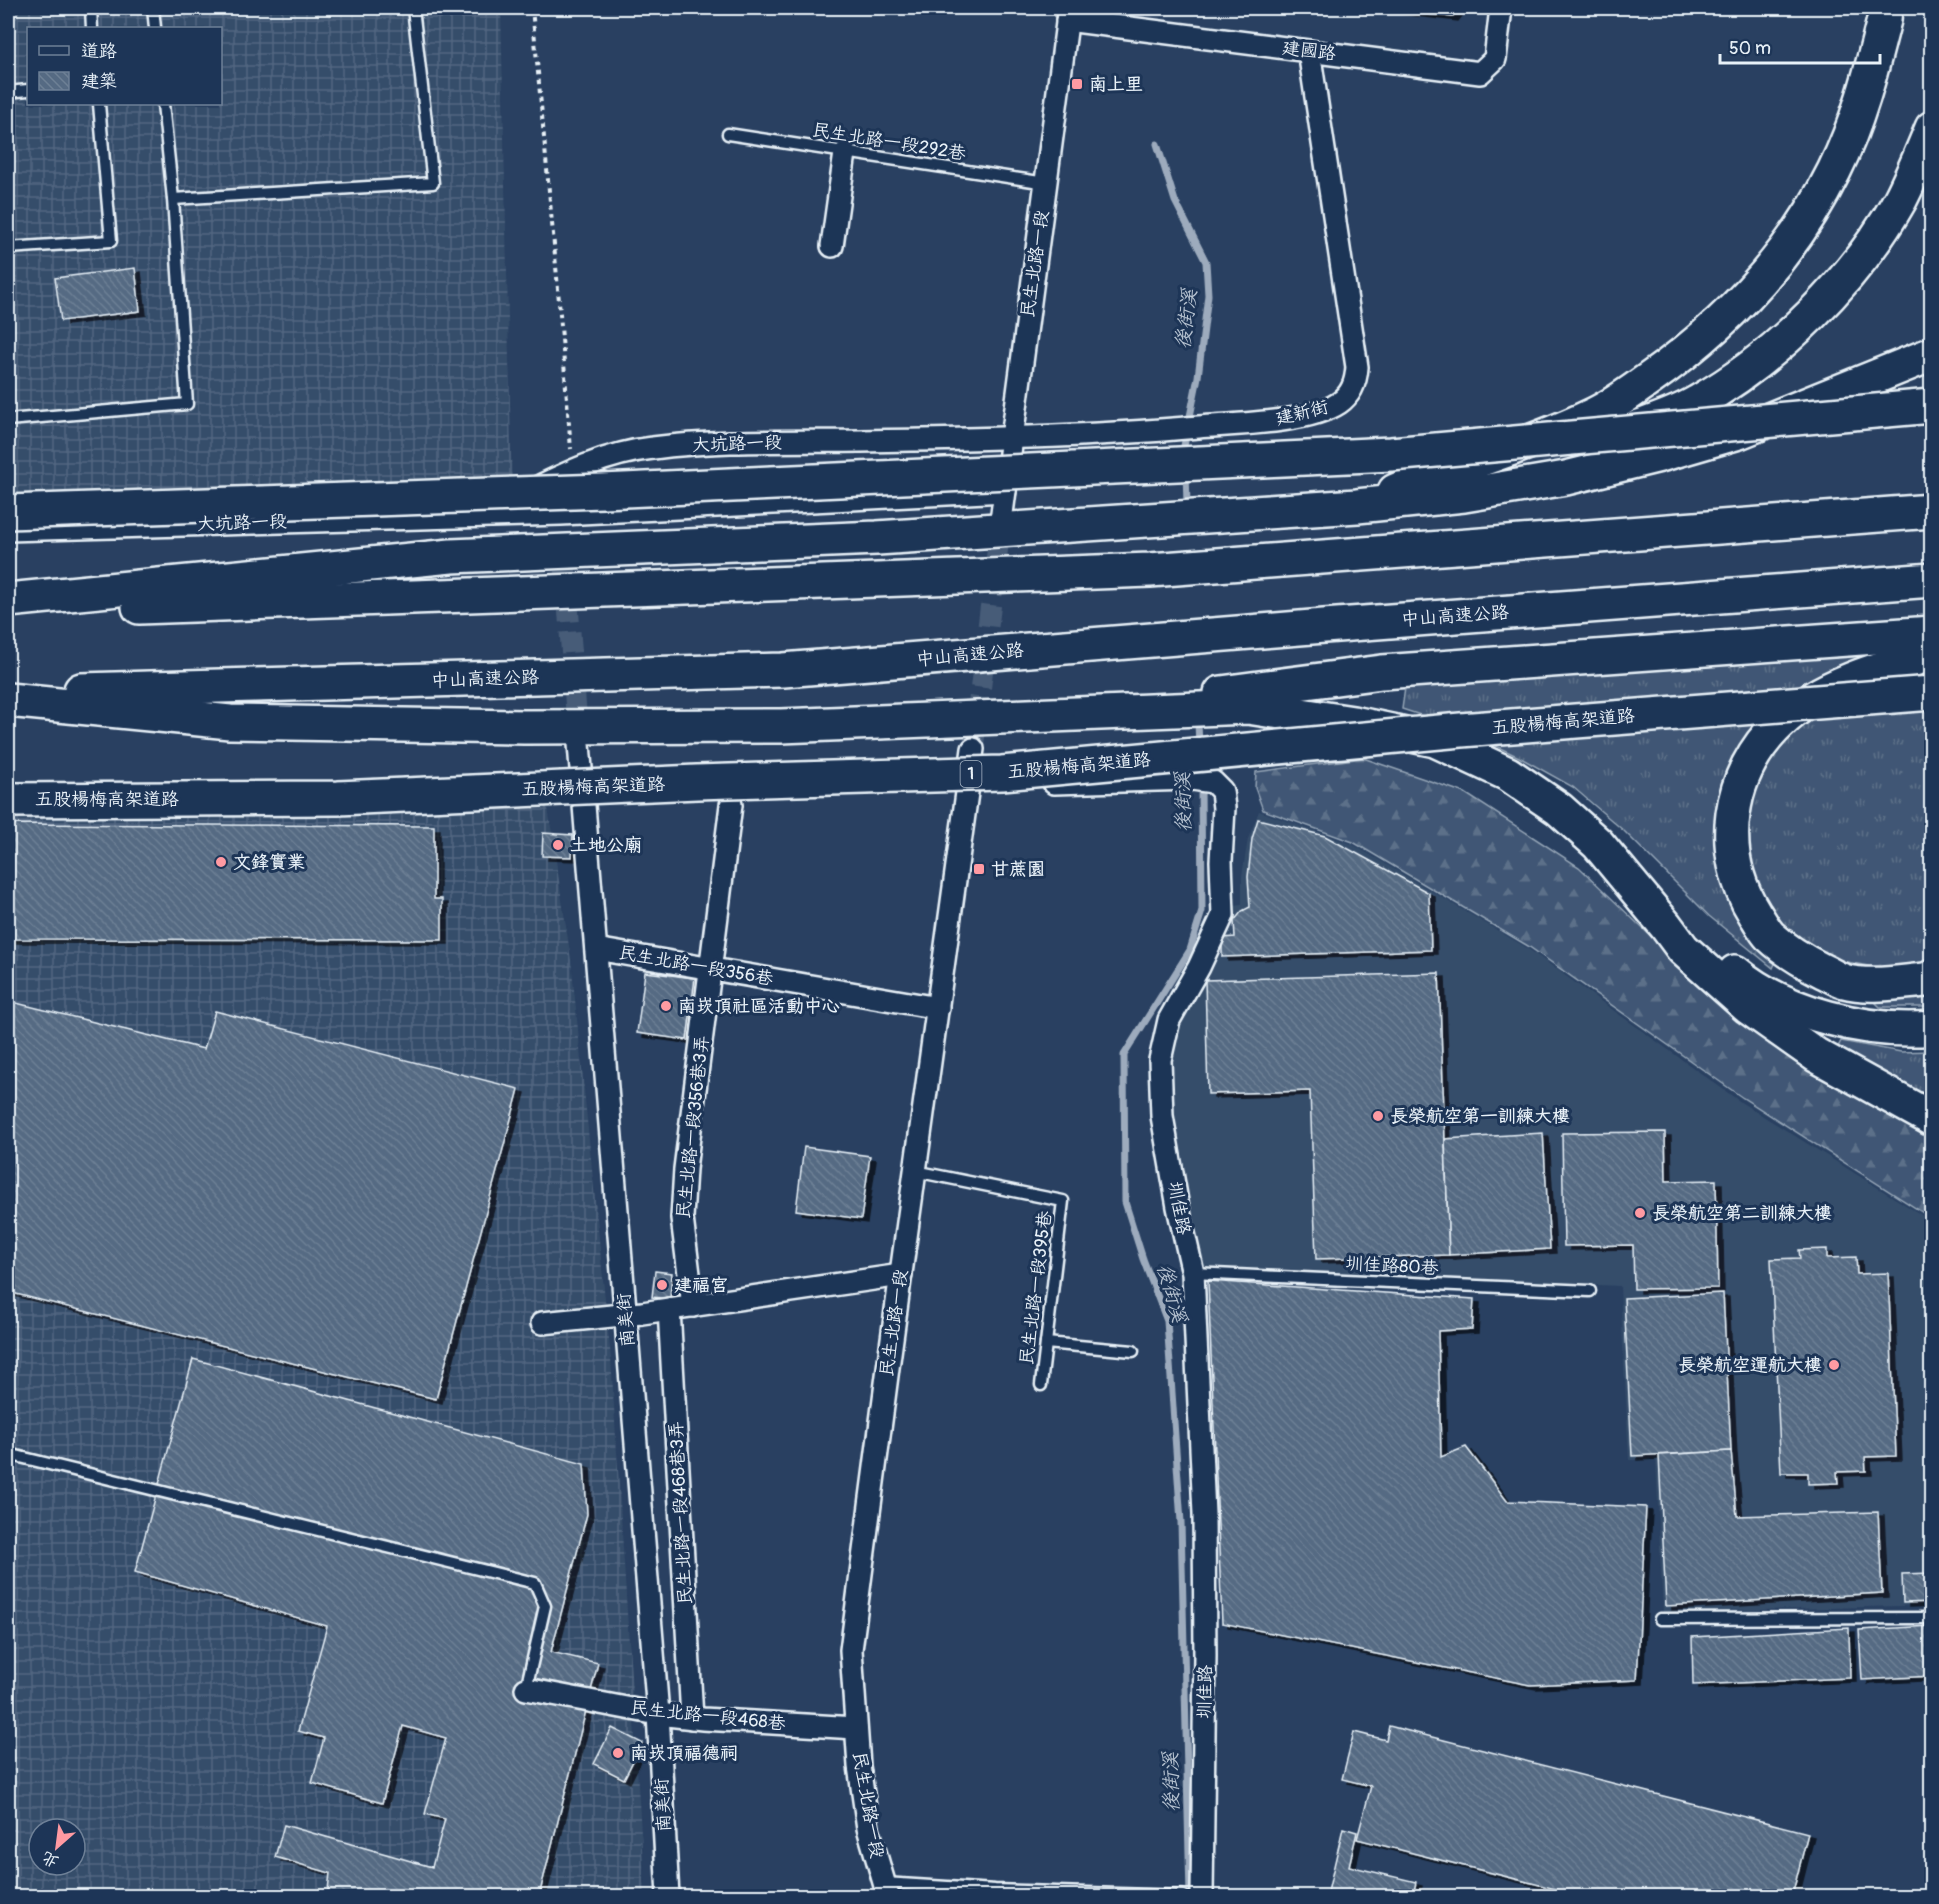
<svg xmlns="http://www.w3.org/2000/svg" width="1939" height="1904" viewBox="0 0 1939 1904" font-family="Pangolin,'LXGW WenKai TC',sans-serif">
  <defs>
    <pattern id="industrial-grid" width="8" height="8" patternUnits="userSpaceOnUse" patternTransform="scale(1.5)"><rect width="8" height="8" fill="#364d6b"/><path d="M0 4h8M4 0v8" fill="none" stroke="#536781"/></pattern>
    <pattern id="grass-tufts" width="24" height="20" patternUnits="userSpaceOnUse" patternTransform="scale(1.5)"><rect width="24" height="20" fill="#415774"/><path d="M3 7l-1-3M5 7V3M7 7l1-3M15 17l-1-3M17 17v-4M19 17l1-3" fill="none" stroke="#5c7089"/></pattern>
    <pattern id="forest-firs" width="22" height="20" patternUnits="userSpaceOnUse" patternTransform="scale(1.5)"><rect width="22" height="20" fill="#415774"/><path d="M5 1l3.5 6h-7zM16 11l3.5 6h-7z" fill="#5c7089"/></pattern>
    <pattern id="building-back-hatch" width="6" height="6" patternUnits="userSpaceOnUse" patternTransform="scale(1.5)"><rect width="6" height="6" fill="#556a83"/><path d="M-1 5l2 2M0 0l6 6M5-1l2 2" fill="none" stroke="#6d8095"/></pattern>
    <filter id="shadow"><feDropShadow dx="6" dy="4" stdDeviation="0" flood-color="#0009"/></filter>
  </defs>
  <rect width="100%" height="100%" fill="#294061"/>
  <filter id="ink" filterUnits="userSpaceOnUse"><feTurbulence type="fractalNoise" baseFrequency=".0167" numOctaves="2"/><feDisplacementMap in="SourceGraphic" scale="12" xChannelSelector="R" yChannelSelector="G"/><feConvolveMatrix kernelMatrix="1 2 1 2 8 2 1 2 1" color-interpolation-filters="sRGB"/></filter>
  <g filter="url(#ink)">
    <!-- built -->
    <path fill="#364d6b" d="M1259,811L1352,844L1527,948L1742,1103L1931,1221V1605L1663,1613L1656,1459L1629,1460L1620,1286L1192,1266L1161,1060L1216,936L1234,906L1242,905V876L1248,839Z"/>
    <!-- industrial -->
    <g fill="url(#industrial-grid)" fill-rule="evenodd">
      <path d="M8,8H501L512,493L8,496ZM28,28H220V104H28Z"/>
      <path d="M547,801L571,960L611,1359L645,1896H271L262,1893L258,1896H8V814ZM39,1829H75V1865H39Z"/>
    </g>
    <!-- grass -->
    <g fill="url(#grass-tufts)" stroke="#94a4b6" stroke-width="1.5">
      <path d="M1880,650L1820,675L1754,726L1729,773L1717,824L1777,959L1773,968L1709,916L1624,831L1573,787L1519,757L1451,725L1402,709L1405,688Z"/>
      <path d="M1931,667V960L1895,971L1831,959L1780,923L1751,872L1747,816L1763,766L1789,734L1819,709Z"/>
      <path d="M1931,993V1007H1880L1874,1001Z"/>
      <path d="M1841,1041L1901,1052L1931,1051V1102L1838,1047Z"/>
    </g>
    <!-- forest -->
    <path fill="url(#forest-firs)" stroke="#94a4b6" stroke-width="1.5" d="M1363,758L1465,793L1579,867L1723,1006L1931,1131V1218L1743,1098L1528,946L1353,842L1263,810L1255,788L1256,772Z"/>
    <g fill="none" stroke-linecap="round" stroke-linejoin="round">
      <!-- stream -->
      <g stroke="#9dabbd" stroke-width="7">
        <path d="M1157,144L1175,201L1206,262L1208,295L1198,377L1184,446L1185,454"/>
        <path d="M1186,471L1187,505"/>
        <path d="M1198,723L1199,745"/>
        <path d="M1190,1896L1181,1522L1167,1321L1143,1259L1125,1202L1124,1055L1190,950L1202,911L1201,783"/>
      </g>
    </g>
    <!-- building -->
    <g fill="url(#building-back-hatch)" stroke="#e8f1f8" stroke-width="1.5" filter="url(#shadow)">
      <path d="M1377,8H1459L1452,17Z"/>
      <path d="M135,268L140,311L61,321L55,278Z"/>
      <path d="M1258,819L1325,836L1429,893L1431,950L1222,957V938L1235,937L1234,921L1242,911L1250,907L1248,877L1252,839Z"/>
      <path d="M8,824L434,826V899H442V940L8,939Z"/>
      <path d="M543,833L573,835L572,857L542,856Z"/>
      <path d="M645,972L695,978L687,1040L637,1033Z"/>
      <path d="M1439,973L1449,1255L1316,1259L1310,1091L1208,1094L1205,980Z"/>
      <path d="M8,1001L204,1049L215,1011L519,1089L436,1399L8,1292Z"/>
      <path d="M1665,1132L1666,1181L1716,1180L1718,1288L1634,1289L1633,1245L1564,1246L1562,1133Z"/>
      <path d="M1543,1133L1550,1249L1449,1255L1445,1139Z"/>
      <path d="M804,1147L870,1156L861,1219L796,1210Z"/>
      <path d="M1827,1249V1258L1856,1257L1857,1274L1888,1273L1896,1456L1865,1457L1866,1471L1837,1472L1838,1483L1808,1484V1473H1781L1771,1259L1800,1258L1799,1250Z"/>
      <path d="M655,1271L672,1273L670,1299L652,1297Z"/>
      <path d="M1208,1281L1474,1299L1472,1329L1438,1331L1441,1457L1466,1447L1507,1501L1646,1507L1637,1680L1530,1685L1222,1623Z"/>
      <path d="M1723,1293L1731,1451L1632,1456L1624,1298Z"/>
      <path d="M193,1359L584,1464L587,1514L551,1652L598,1663L539,1896H335L328,1890L330,1873L275,1857L284,1825L432,1867L445,1819L425,1814L446,1738L403,1726L382,1803L312,1783L324,1738L298,1731L327,1626L135,1572Z"/>
      <path d="M1731,1451L1737,1516L1878,1512L1882,1593L1666,1606L1659,1455Z"/>
      <path d="M1932,1573V1602L1903,1603L1902,1574Z"/>
      <path d="M1932,1626V1676L1862,1680L1859,1630Z"/>
      <path d="M1849,1628L1850,1678L1693,1685L1692,1637Z"/>
      <path d="M1389,1726L1808,1833L1792,1896H1583L1357,1839L1371,1786L1342,1779L1354,1732L1386,1740Z"/>
      <path d="M612,1728L642,1743L624,1779L594,1764Z"/>
      <path d="M1343,1828L1357,1832L1349,1866L1416,1882L1413,1896H1327Z"/>
    </g>
    <g fill="none" stroke-linecap="round" stroke-linejoin="round">
      <!-- minor-tunnel -->
      <g stroke="#465b78" stroke-width="21" stroke-dasharray="21 10" stroke-linecap="butt">
        <path d="M563,539L578,738"/>
        <path d="M973,749L1001,521"/>
      </g>
      <!-- service casing -->
      <g stroke="#e8f1f8" stroke-width="15">
        <g id="service">
          <path d="M91,8L92,28"/>
          <path d="M153,8L155,28"/>
          <path d="M8,92L28,90"/>
          <path d="M728,134L1046,183"/>
          <path d="M173,199L433,183L413,8"/>
          <path d="M8,248L111,241L99,104"/>
          <path d="M8,420L187,404L173,199L163,104"/>
          <path d="M915,1171L1063,1201L1041,1385"/>
          <path d="M1193,1273L1590,1291"/>
          <path d="M1046,1343L1133,1351"/>
          <path d="M8,1454L535,1583L545,1606L526,1689"/>
          <path d="M1660,1619L1932,1618"/>
          <path d="M884,1883L995,1890L1183,1896"/>
        </g>
      </g>
      <!-- minor casing -->
      <g stroke="#e8f1f8" stroke-width="26">
        <g id="minor">
          <path d="M1067,20L1480,73L1495,59L1501,8"/>
          <path d="M832,246L845,153"/>
          <path d="M477,516C534,491 589,455 653,448C721,439 792,442 861,441C974,439 1086,437 1199,427C1236,424 1309,423 1339,403C1352,394 1356,382 1357,367L1309,51"/>
          <path d="M1001,521L1069,8"/>
          <path d="M8,530L561,514L1005,491"/>
          <path d="M579,744L658,1714L668,1896"/>
          <path d="M1054,783L1192,779L1213,782L1222,791L1224,808L1221,861L1223,915L1199,967L1169,1020L1160,1060L1162,1116L1178,1207L1193,1273L1204,1514L1205,1655L1202,1896"/>
          <path d="M596,949L938,1008"/>
          <path d="M693,1306L682,1218L685,1169L731,805"/>
          <path d="M669,1309L692,1718"/>
          <path d="M542,1323L642,1313L901,1275"/>
          <path d="M526,1689L658,1714L703,1719L856,1728"/>
          <path d="M888,1896L868,1828L859,1766L851,1650L888,1368L973,749"/>
        </g>
      </g>
      <!-- motorway casing -->
      <g stroke="#e8f1f8" stroke-width="38">
        <g id="motorway">
          <path d="M1634,429C1655,421 1678,414 1698,402C1777,357 1855,280 1900,200C1912,177 1922,152 1932,128"/>
          <path d="M1395,491C1461,464 1531,445 1595,414C1614,405 1631,392 1648,380C1725,326 1792,256 1834,171C1858,123 1871,72 1884,20L1885,8"/>
          <path d="M8,600L451,556L877,538L1357,506L1464,495L1566,478L1660,455L1739,432L1932,354"/>
          <path d="M139,607L1150,570L1932,511"/>
          <path d="M1932,654C1880,668 1819,685 1780,723C1727,773 1716,852 1755,914C1760,921 1764,930 1770,936C1786,951 1805,962 1823,971C1830,974 1837,979 1844,981C1870,988 1899,982 1926,980L1932,977"/>
          <path d="M81,690L783,670L1324,626L1932,580"/>
          <path d="M1221,693L1382,672L1932,633"/>
          <path d="M8,700L230,722L524,727L781,726L1248,707L1353,723L1435,740L1508,774L1559,809L1598,844L1666,926L1683,949L1748,1007L1816,1055L1932,1119"/>
          <path d="M1735,972C1783,1013 1869,1034 1932,1028"/>
        </g>
      </g>
      <!-- path -->
      <path stroke="#e8f1f8" stroke-width="4" stroke-dasharray="4.5 4.5" stroke-linecap="butt" d="M532,8L557,277L571,449"/>
      <!-- service -->
      <use href="#service" stroke="#1d3557" stroke-width="10"/>
      <!-- minor -->
      <use href="#minor" stroke="#1d3557" stroke-width="21"/>
      <!-- motorway -->
      <use href="#motorway" stroke="#1d3557" stroke-width="33"/>
      <!-- motorway-bridge casing -->
      <g stroke="#e8f1f8" stroke-width="38" stroke-linecap="butt">
        <g id="motorway-bridge">
          <path d="M8,512L603,491L1391,454L1932,406"/>
          <path d="M8,800L338,798L697,782L1002,773L1461,730L1932,693"/>
        </g>
      </g>
      <!-- motorway-bridge -->
      <use href="#motorway-bridge" stroke="#1d3557" stroke-width="33"/>
    </g>
  </g>
  <!-- markers -->
  <g fill="#ff9aa2" stroke="#1d3557" stroke-width="2">
    <rect x="1071" y="78" width="12" height="12" rx="3"/>
    <circle cx="558" cy="845" r="6"/>
    <circle cx="221" cy="862" r="6"/>
    <rect x="973" y="863" width="12" height="12" rx="3"/>
    <circle cx="666" cy="1006" r="6"/>
    <circle cx="1378" cy="1116" r="6"/>
    <circle cx="1640" cy="1213" r="6"/>
    <circle cx="662" cy="1285" r="6"/>
    <circle cx="1834" cy="1365" r="6"/>
    <circle cx="618" cy="1753" r="6"/>
  </g>
  <g text-anchor="middle" dominant-baseline="central" stroke-width="6" stroke-linejoin="round" paint-order="stroke">
    <!-- shield labels -->
    <rect fill="#1d3557" stroke="#abb9c8" stroke-width="1.5" x="960.5" y="761" width="21" height="26" rx="4.5"/>
    <g font-size="16" font-weight="bold" fill="#e8f1f8">
      <text x="971" y="774">1</text>
    </g>
    <!-- street labels -->
    <g font-size="18" fill="#e8f1f8" stroke="#1d3557">
      <text transform="translate(1309 51) rotate(7)">建國路</text>
      <text transform="translate(889 142) rotate(9)">民生北路一段292巷</text>
      <text transform="translate(1035 264) rotate(-82)">民生北路一段</text>
      <text transform="translate(1302 413) rotate(-14)">建新街</text>
      <text transform="translate(737 444) rotate(-2)">大坑路一段</text>
      <text transform="translate(242 523) rotate(-2)">大坑路一段</text>
      <text transform="translate(1455 616) rotate(-4)">中山高速公路</text>
      <text transform="translate(970 655) rotate(-5)">中山高速公路</text>
      <text transform="translate(485 679) rotate(-2)">中山高速公路</text>
      <text transform="translate(1563 722) rotate(-5)">五股楊梅高架道路</text>
      <text transform="translate(1079 766) rotate(-5)">五股楊梅高架道路</text>
      <text transform="translate(593 787) rotate(-2)">五股楊梅高架道路</text>
      <text x="107" y="799">五股楊梅高架道路</text>
      <text transform="translate(696 966) rotate(10)">民生北路一段356巷</text>
      <text transform="translate(693 1127) rotate(-84)">民生北路一段356巷3弄</text>
      <text transform="translate(1179 1208) rotate(79)">圳佳路</text>
      <text transform="translate(1392 1266) rotate(3)">圳佳路80巷</text>
      <text transform="translate(1036 1288) rotate(-83)">民生北路一段395巷</text>
      <text transform="translate(626 1320) rotate(-95)">南美街</text>
      <text transform="translate(894 1323) rotate(-82)">民生北路一段</text>
      <text transform="translate(681 1513) rotate(-93)">民生北路一段468巷3弄</text>
      <text transform="translate(1205 1692) rotate(-89)">圳佳路</text>
      <text transform="translate(708 1716) rotate(6)">民生北路一段468巷</text>
      <text transform="translate(663 1805) rotate(-93)">南美街</text>
      <text transform="translate(868 1805) rotate(80)">民生北路一段</text>
    </g>
    <!-- poi labels -->
    <g font-size="18" font-weight="bold" fill="#e8f1f8" stroke="#1d3557" text-anchor="start">
      <text x="1089" y="84">南上里</text>
      <text x="570" y="845">土地公廟</text>
      <text x="233" y="862">文鋒實業</text>
      <text x="991" y="869">甘蔗園</text>
      <text x="678" y="1006">南崁頂社區活動中心</text>
      <text x="1390" y="1116">長榮航空第一訓練大樓</text>
      <text x="1652" y="1213">長榮航空第二訓練大樓</text>
      <text x="674" y="1285">建福宮</text>
      <text x="1822" y="1365" text-anchor="end">長榮航空運航大樓</text>
      <text x="630" y="1753">南崁頂福德祠</text>
    </g>
    <!-- water labels -->
    <g font-size="20" font-style="italic" fill="#b6c2d0" stroke="#1d3557">
      <text transform="translate(1186 319) rotate(-83)">後街溪</text>
      <text transform="translate(1183 802) rotate(-91)">後街溪</text>
      <text transform="translate(1172 1293) rotate(74)">後街溪</text>
      <text transform="translate(1171 1782) rotate(-91)">後街溪</text>
    </g>
  </g>
  <!-- margin -->
  <rect width="1939" height="1904" fill="none" stroke="#1d3557" stroke-width="30"/>
  <rect x="15" y="15" width="1909" height="1874" fill="none" stroke="#e8f1f8" stroke-width="2" filter="url(#ink)"/>
  <!-- legend -->
  <rect x="27" y="27" width="195" height="78" fill="#1d3557" stroke="#6e8097" stroke-width="1.5"/>
  <rect x="39" y="46" width="30" height="9" fill="#1d3557" stroke="#6e8097" stroke-width="1.5"/>
  <text x="81" y="57" font-size="18" fill="#e8f1f8">道路</text>
  <rect x="39" y="72" width="30" height="18" fill="url(#building-back-hatch)" stroke="#6e8097" stroke-width="1.5"/>
  <text x="81" y="87" font-size="18" fill="#e8f1f8">建築</text>
  <!-- north arrow -->
  <g transform="translate(57 1847) rotate(208)"><circle r="28" fill="#1d3557" stroke="#6e8097" stroke-width="1.5"/>
  <path d="M0-4.5L10 22L0 15L-10 22Z" fill="#ff9aa2"/>
  <text y="-9" font-size="16" font-weight="bold" text-anchor="middle" fill="#e8f1f8">北</text>
  </g>
  <!-- scale -->
  <path d="M1720 54v9h160v-9" fill="none" stroke="#e8f1f8" stroke-width="3"/>
  <text x="1729" y="54" font-size="18" fill="#e8f1f8" stroke="#1d3557" stroke-width="4.5" paint-order="stroke">50 m</text>
</svg>
